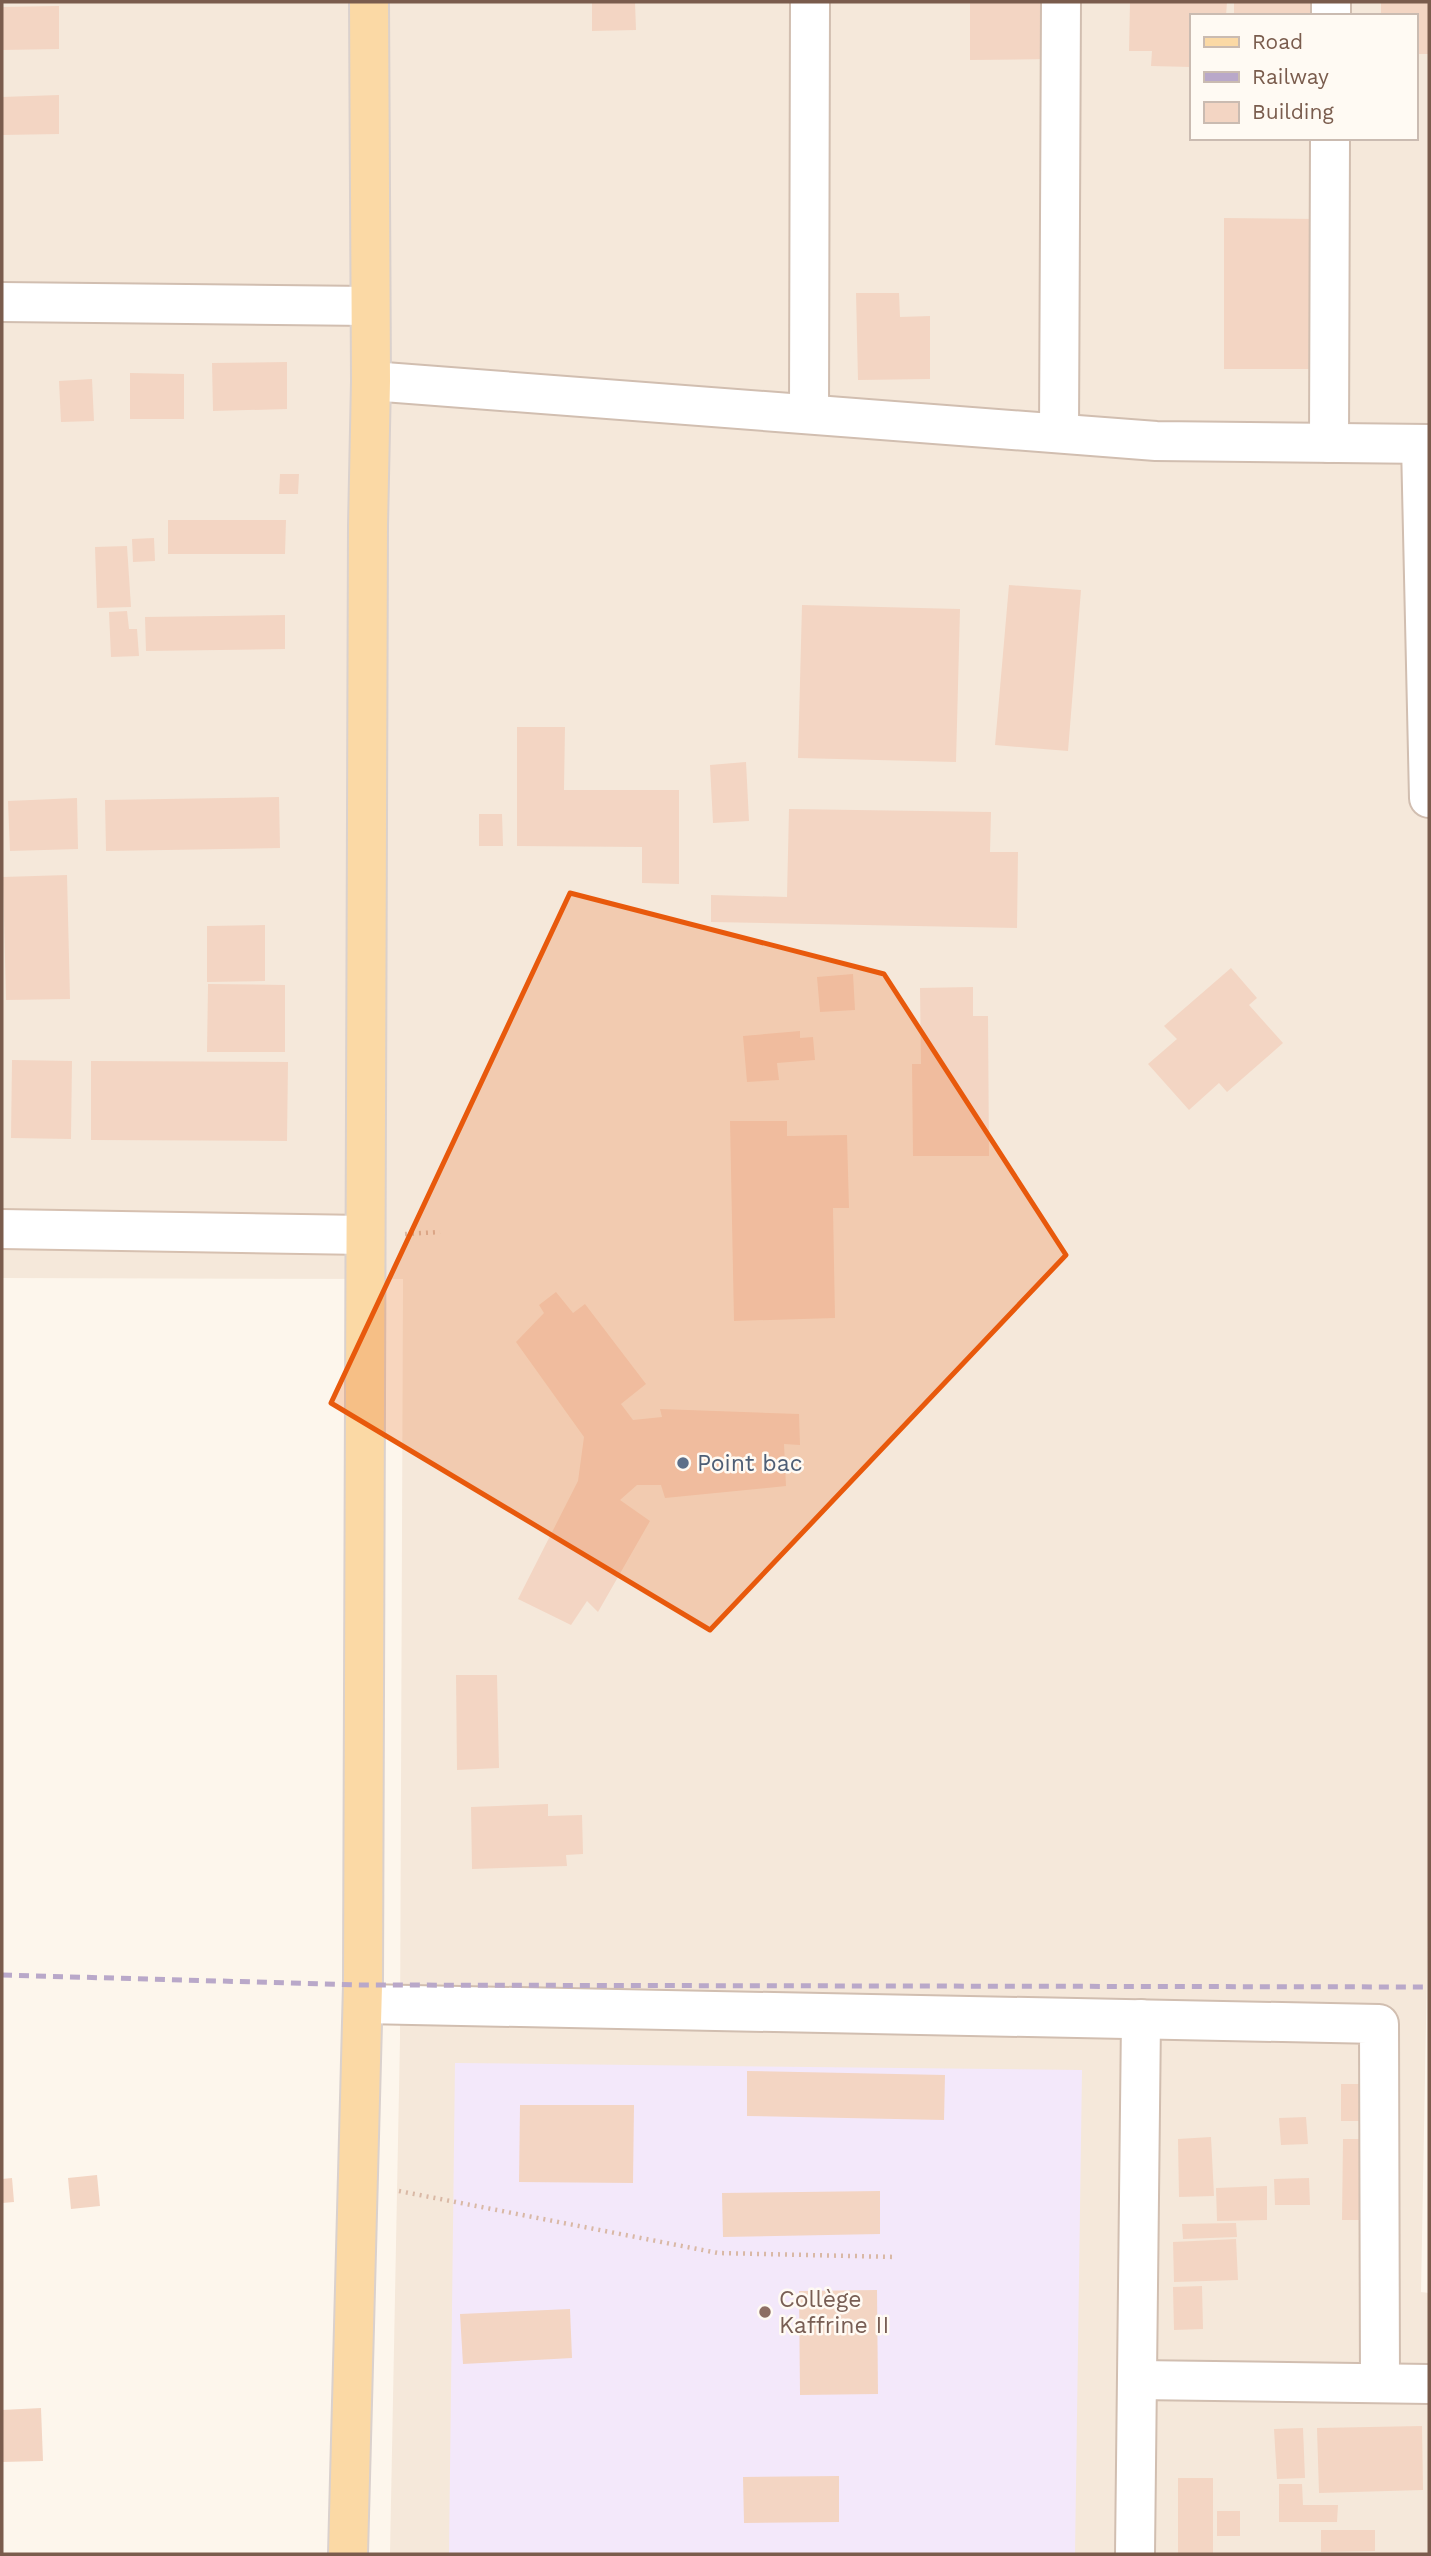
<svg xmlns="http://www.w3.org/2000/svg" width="1431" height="2556" viewBox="0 0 1431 2556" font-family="'Work Sans',sans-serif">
  <rect width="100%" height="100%" fill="#fdf6ec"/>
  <!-- residential -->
  <path fill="#f5e8da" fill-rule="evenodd" d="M2,2H1429V1862L1421,2292L1429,2293V2554H390L400,2038L403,1279L2,1278ZM1191,16H1415V138H1191Z"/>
  <!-- education -->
  <path fill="#f3e8fa" d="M455,2063L1082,2070L1075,2554H449Z"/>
  <!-- building -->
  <g fill="#f3d5c3">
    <path d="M592,2H635L636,30L592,31Z"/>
    <path d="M970,2H1051L1052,59L970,60Z"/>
    <path d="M1130,2H1227L1226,16H1191V67L1151,66L1152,51H1129Z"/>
    <rect x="1234" y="2" width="91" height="14"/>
    <path d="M1381,2H1429V54H1417L1415,16H1381Z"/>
    <path d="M59,6V49L2,50V7Z"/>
    <path d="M59,95V134L2,135V97Z"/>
    <path d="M1224,218L1317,219L1316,369H1224Z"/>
    <path d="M856,293H899L900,317L930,316V379L858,380Z"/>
    <path d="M287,362V409L213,411L212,363Z"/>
    <path d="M130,373L184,374V419H130Z"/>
    <path d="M92,379L94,421L61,422L59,381Z"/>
    <path d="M280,474H299L298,494H279Z"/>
    <path d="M168,520H286L285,554H168Z"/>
    <path d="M154,538L155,561L133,562L132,539Z"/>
    <path d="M127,546L131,607L97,608L95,547Z"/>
    <path d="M1009,585L1081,590L1068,751L995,745Z"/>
    <path d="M802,605L960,609L956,762L798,758Z"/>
    <path d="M127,611L129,629H137L139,656L111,657L109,612Z"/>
    <path d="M285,615V649L146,651L145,617Z"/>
    <path d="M517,727H565L564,790H679V884L642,883V847L517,846Z"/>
    <path d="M746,762L749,821L713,823L710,765Z"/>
    <path d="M279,797L280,848L106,851L105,800Z"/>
    <path d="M77,798L78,849L10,851L8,801Z"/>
    <path d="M789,809L991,812L990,852H1018L1017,928L711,922V895L787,897Z"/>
    <path d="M479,814H502L503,846H479Z"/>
    <path d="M67,875L70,999L6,1000L3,877Z"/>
    <path d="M265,925V981L207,982V926Z"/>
    <path d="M1231,968L1257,998L1249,1005L1283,1043L1227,1092L1219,1083L1189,1110L1148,1064L1177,1039L1164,1026Z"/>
    <path d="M853,974L855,1010L820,1012L817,977Z"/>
    <path d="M208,984L285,985V1052H207Z"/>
    <path d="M973,987V1016H988L989,1156H913L912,1064H921L920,988Z"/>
    <path d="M800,1031V1038L813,1037L815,1060L777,1063L779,1080L747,1082L743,1036Z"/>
    <path d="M12,1060L72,1061L71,1139L11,1138Z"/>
    <path d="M91,1061L288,1062L287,1141L91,1140Z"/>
    <path d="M730,1121H787V1136L847,1135L849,1208H833L835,1318L734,1321Z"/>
    <path d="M556,1292L573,1313L585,1304L646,1384L621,1404L633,1420L662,1417L660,1409L799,1414L800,1445L784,1444L786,1486L665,1498L661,1485H637L620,1500L650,1521L598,1612L587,1601L571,1625L518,1599L578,1481L584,1437L516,1342L544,1313L539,1305Z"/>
    <path d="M456,1675H497L499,1768L457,1770Z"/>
    <path d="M548,1804V1816L582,1815L583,1854L566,1855L567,1866L472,1869L471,1807Z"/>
    <path d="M747,2071L945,2075L944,2120L747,2116Z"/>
    <rect x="1341" y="2084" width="24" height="37"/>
    <path d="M520,2105H634L633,2183L519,2182Z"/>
    <path d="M1306,2117L1308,2144L1281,2145L1279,2118Z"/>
    <path d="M1211,2137L1214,2196L1179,2197L1178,2139Z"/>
    <path d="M1343,2139H1379V2220H1342Z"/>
    <path d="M97,2175L100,2206L71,2209L68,2178Z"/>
    <path d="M12,2178L14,2202L2,2203V2179Z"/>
    <path d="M1309,2178L1310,2205H1275L1274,2179Z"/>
    <path d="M1267,2186V2220L1217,2221L1216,2188Z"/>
    <path d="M880,2191V2234L723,2237L722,2193Z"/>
    <path d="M1236,2223L1237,2237L1183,2239L1182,2224Z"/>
    <path d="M1236,2239L1238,2280L1174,2282L1173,2242Z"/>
    <path d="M1202,2286L1203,2329L1174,2330L1173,2287Z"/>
    <path d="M877,2290L878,2394L800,2395L799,2291Z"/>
    <path d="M570,2309L572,2358L463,2364L460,2314Z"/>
    <path d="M41,2408L43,2461L2,2462V2410Z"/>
    <path d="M1422,2426L1423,2490L1319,2493L1317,2428Z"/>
    <path d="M1303,2428L1305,2478L1277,2479L1274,2429Z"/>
    <path d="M839,2476V2522L744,2523L743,2477Z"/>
    <rect x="1178" y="2478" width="35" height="76"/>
    <path d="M1279,2484H1302L1303,2505H1338L1337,2522H1279Z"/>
    <rect x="1217" y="2511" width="23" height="25"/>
    <path d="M1321,2530H1375V2551L1321,2552Z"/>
  </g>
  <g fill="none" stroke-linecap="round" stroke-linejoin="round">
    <!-- street casing -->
    <g stroke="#d1beb0" stroke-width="42">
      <g id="street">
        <path d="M1331,16V2"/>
        <path d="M2,302L369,306"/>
        <path d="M371,381L1156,441L1429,444"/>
        <path d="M809,414L810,2"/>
        <path d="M1059,433L1061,2"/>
        <path d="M1329,443L1330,138"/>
        <path d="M1421,444L1429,798"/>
        <path d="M363,2004L1379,2024L1380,2383"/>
        <path d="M1137,2380L1429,2384"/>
        <path d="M1135,2554L1141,2019"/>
      </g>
    </g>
    <!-- secondary casing -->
    <g stroke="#d6c0b0" stroke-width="42">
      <path id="secondary" d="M2,1229L365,1235"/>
    </g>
    <!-- primary casing -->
    <g stroke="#dad1cd" stroke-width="42">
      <path id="primary" d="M348,2554L363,1985L368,526L371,381L369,2"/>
    </g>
    <!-- path -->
    <g stroke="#d9b8a5" stroke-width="4.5" stroke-dasharray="2 5" stroke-linecap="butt">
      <path d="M405,1234L440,1232"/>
      <path d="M399,2191L718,2253L896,2257"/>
    </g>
    <!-- street -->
    <use href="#street" stroke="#fff" stroke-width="38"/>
    <!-- secondary -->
    <use href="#secondary" stroke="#fff" stroke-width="38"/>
    <!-- primary -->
    <use href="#primary" stroke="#fbd9a5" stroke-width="38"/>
    <!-- rail -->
    <path stroke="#b9a8c9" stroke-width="5" stroke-dasharray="10 7" stroke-linecap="butt" d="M2,1975L363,1985L1429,1987"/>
  </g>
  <!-- marked area -->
  <path fill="#e8590c" fill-opacity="0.2" stroke="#e8590c" stroke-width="5" stroke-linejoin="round" d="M570,893L884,974L1066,1255L710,1630L331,1403Z"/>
  <!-- markers -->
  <circle fill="#5c6f8a" stroke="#fffaf3" stroke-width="2.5" cx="683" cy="1463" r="7"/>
  <circle fill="#8d6e63" stroke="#fffaf3" stroke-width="2.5" cx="765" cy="2312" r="7"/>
  <g text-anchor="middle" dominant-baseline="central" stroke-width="5" stroke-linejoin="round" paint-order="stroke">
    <!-- service labels -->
    <g font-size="23" fill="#4e5e75" stroke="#fffaf3" text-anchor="start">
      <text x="697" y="1463">Point bac</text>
    </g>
    <!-- education labels -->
    <g font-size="23" fill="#785e54" stroke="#fffaf3" text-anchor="start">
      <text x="779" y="2299">Collège<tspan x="779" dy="26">Kaffrine II</tspan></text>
    </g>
  </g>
  <!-- border -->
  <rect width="1431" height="2556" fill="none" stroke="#7a5c4d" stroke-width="7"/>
  <!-- legend -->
  <rect x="1190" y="14" width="228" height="126" fill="#fffaf3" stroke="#cabbb1" stroke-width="2"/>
  <rect x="1204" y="37" width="35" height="10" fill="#fbd9a5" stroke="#cabbb1" stroke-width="2"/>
  <text x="1252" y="49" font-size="21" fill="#7a5c4d">Road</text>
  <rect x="1204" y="72" width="35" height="10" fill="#b9a8c9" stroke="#cabbb1" stroke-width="2"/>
  <text x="1252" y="84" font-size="21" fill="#7a5c4d">Railway</text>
  <rect x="1204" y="102" width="35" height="21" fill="#f3d5c3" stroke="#cabbb1" stroke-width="2"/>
  <text x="1252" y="119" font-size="21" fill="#7a5c4d">Building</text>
</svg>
